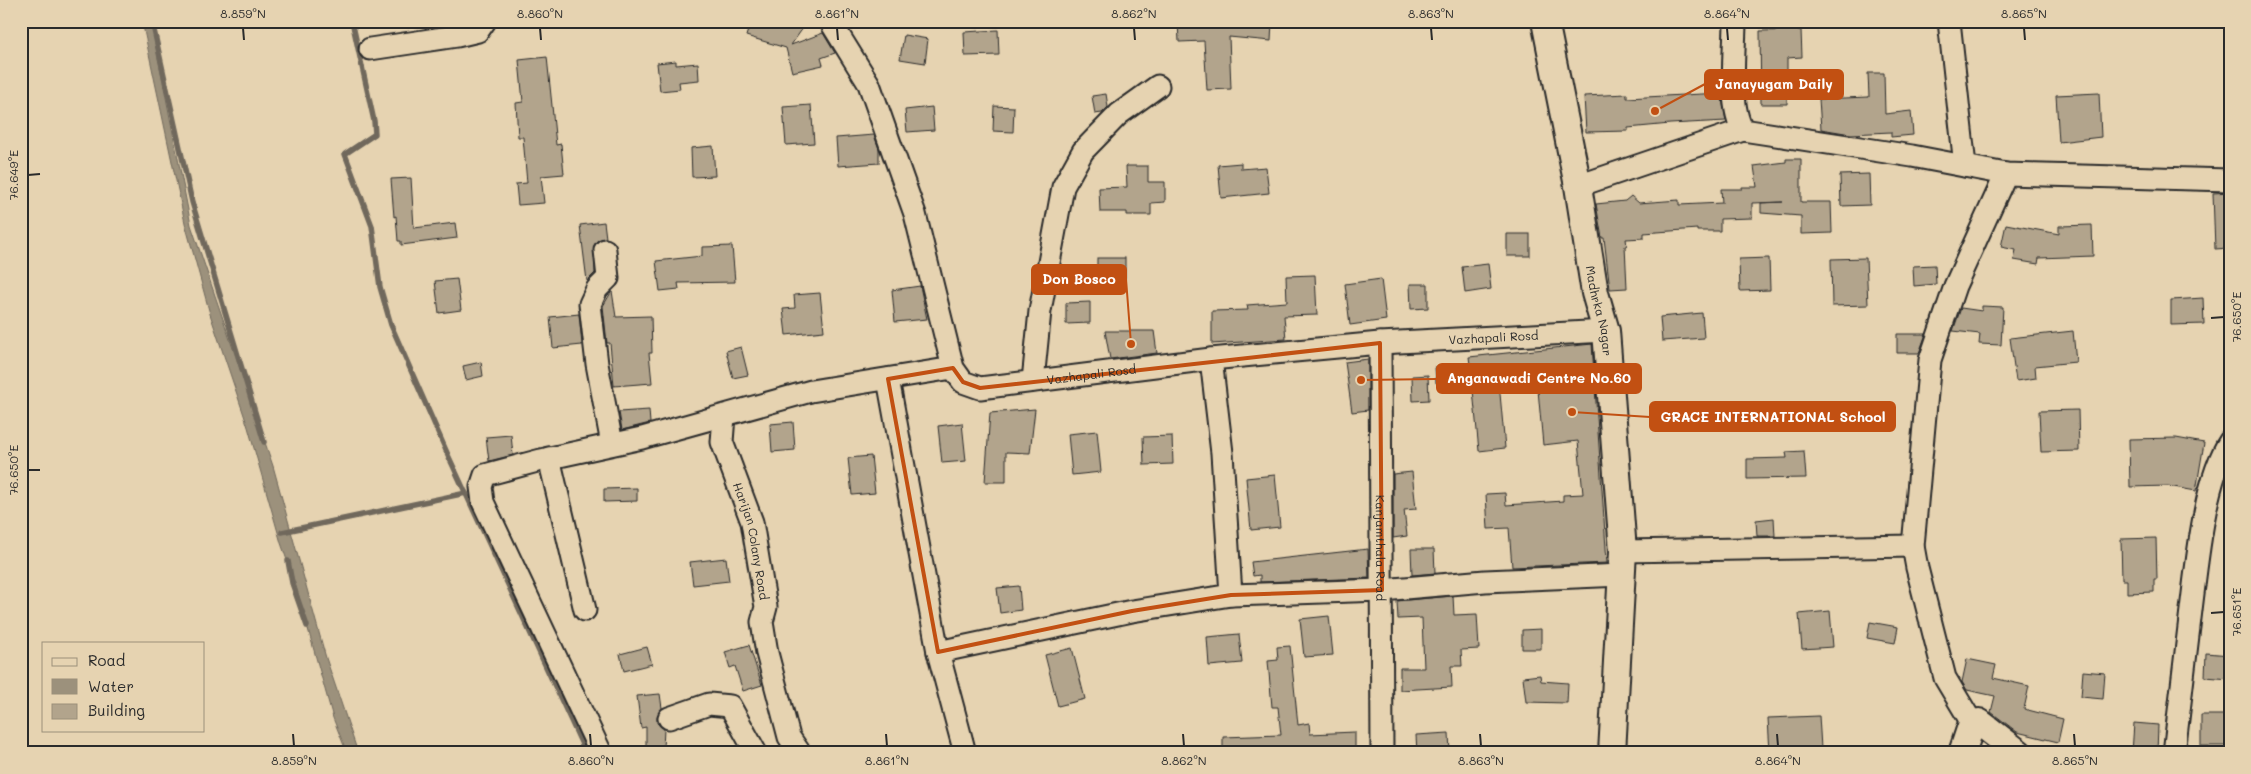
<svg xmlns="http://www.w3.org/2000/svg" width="2251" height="774" viewBox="0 0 2251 774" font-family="Mali,sans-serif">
  <rect width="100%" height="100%" fill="#e6d3b1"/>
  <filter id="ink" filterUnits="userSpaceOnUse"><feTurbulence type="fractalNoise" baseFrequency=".02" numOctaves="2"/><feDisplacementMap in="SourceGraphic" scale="10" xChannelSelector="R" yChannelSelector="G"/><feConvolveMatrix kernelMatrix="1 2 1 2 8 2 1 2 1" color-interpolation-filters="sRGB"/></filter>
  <g filter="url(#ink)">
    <!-- water -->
    <path fill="#9c917c" stroke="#6f685c" d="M142,21H151L191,225L273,466L326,658L358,753H347L333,718L296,586L281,543L248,427L210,314L185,223Z"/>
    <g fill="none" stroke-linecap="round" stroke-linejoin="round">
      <!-- stream -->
      <g stroke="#6f685c" stroke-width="5.5">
        <path d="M152,21L192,202L264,442"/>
        <path d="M352,21L374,121L375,134L345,154L372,226L380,287L391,325L448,455L586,753"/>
        <path d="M282,532L466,493"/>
        <path d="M288,561L292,583L307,626"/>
      </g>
    </g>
    <!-- building -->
    <g fill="#b2a48c" stroke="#2b2b2b">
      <path d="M751,21H808L791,45L823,33L835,53L821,58L823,65L792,72L786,48L746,36Z"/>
      <path d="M1178,21H1207L1208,24L1249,21L1272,22L1271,41L1229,37L1231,89L1207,90L1204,41L1179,42Z"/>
      <path d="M998,30L999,55L965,56L964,32Z"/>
      <path d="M1801,30L1802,57L1787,58V104H1761L1760,31Z"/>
      <path d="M904,35L928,39L925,63L900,59Z"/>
      <path d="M547,57L556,145L561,144L564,174L541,176L544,203L518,205L516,184L527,183L523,137H518L516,103L523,102L519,60Z"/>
      <path d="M676,61V65L698,63L699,80L679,82L680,89L660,91L657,63Z"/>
      <path d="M1868,73H1884L1885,114L1911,111L1913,135L1891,137V132L1851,134L1821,129L1819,99L1869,97Z"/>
      <path d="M1721,93L1726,121L1670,124L1628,128V131L1586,132L1584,96L1627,94V98Z"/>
      <path d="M2099,93L2101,137L2059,142L2056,95Z"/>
      <path d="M1106,94L1108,107L1102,113L1095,114L1092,96Z"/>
      <path d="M811,105L814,143L786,145L783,107Z"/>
      <path d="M994,106L1014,107L1013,132L993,131Z"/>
      <path d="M932,107L934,130L907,132L905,110Z"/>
      <path d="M874,135L879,149V163L838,166L836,138Z"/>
      <path d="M713,146L715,176L692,177L691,148Z"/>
      <path d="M1786,159H1801V202H1831L1832,233L1801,234V216L1761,213V203L1783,202L1752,203V218L1720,219V231H1697V229L1644,233V238L1626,239L1627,246H1625L1627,288L1610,289L1604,238H1602L1596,204L1625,201L1631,196L1639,203L1679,200V205L1722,203L1721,189H1742V187H1757L1754,166L1786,162Z"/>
      <path d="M1241,163V169L1266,167L1269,193L1221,198L1218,165Z"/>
      <path d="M1126,166H1148V182H1165V202L1151,203V215H1127V212H1100L1099,188L1127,187Z"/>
      <path d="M1869,174L1870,205L1841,206L1840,175Z"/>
      <path d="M411,178L414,228L455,223L457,238L401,245V241H398L396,216L394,217L391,179Z"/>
      <path d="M2230,192V248L2215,249L2213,193Z"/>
      <path d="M604,222L606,238L598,240L594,245L595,273L587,281L580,225Z"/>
      <path d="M2006,224L2059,234V226L2092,225L2093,256L2039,258L2038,264L2014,260L2016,250L2001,247Z"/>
      <rect x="1507" y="234" width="23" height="22"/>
      <path d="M732,246L735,282L678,283L679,289L660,291L656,261L702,256V247Z"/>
      <rect x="1097" y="258" width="28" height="20"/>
      <path d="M1769,258L1770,290L1740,291L1739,259Z"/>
      <path d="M1866,258L1868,305L1832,306L1831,259Z"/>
      <path d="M1488,264L1491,289L1465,293L1462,267Z"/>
      <path d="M1935,265L1936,284L1914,286L1913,266Z"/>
      <path d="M1315,275L1317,315L1284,316L1286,339L1212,344V311L1248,310L1247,305L1287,302L1286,276Z"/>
      <path d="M457,279L461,310L439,313L435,281Z"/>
      <path d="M1381,279L1386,320L1350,325L1345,284Z"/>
      <path d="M1410,284H1428V308L1411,309Z"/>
      <path d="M920,286L927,319L895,322L892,290Z"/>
      <path d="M612,291L616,317L651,316L652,353H649L652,383L614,386L610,343H607L603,306Z"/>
      <path d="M820,293L824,331L786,335L783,309L795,308L794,295Z"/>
      <path d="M2203,298L2204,324L2171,325V300Z"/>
      <path d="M1090,302V323L1066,324V303Z"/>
      <path d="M1982,306L2003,307L2001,345L1979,344L1980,334L1953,331L1961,308L1982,311Z"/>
      <path d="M1702,313L1704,338L1662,341L1660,317Z"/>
      <path d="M579,314L582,345L553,348L550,317Z"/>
      <path d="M1105,331H1154L1157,353L1110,359Z"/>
      <path d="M2073,331L2076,362L2035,366L2036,378L2016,381L2010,338Z"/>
      <path d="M1897,334H1926L1919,353H1897Z"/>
      <path d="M1592,344L1607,563L1512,567L1509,528L1488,529L1486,494L1505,493L1506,505L1563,501V495L1583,494L1578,441L1543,445L1537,379L1499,383L1505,448L1479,451L1472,380L1436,383L1435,367L1470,364L1469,357Z"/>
      <path d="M741,347L748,375L733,378L726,351Z"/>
      <path d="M1368,359V410L1352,412L1345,362Z"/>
      <path d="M481,362L483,376L466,380L463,366Z"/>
      <path d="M1428,375L1429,400L1413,401L1412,376Z"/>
      <path d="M1035,409L1030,453L1006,452V482H985L990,413Z"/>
      <path d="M649,410L650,423L622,430L619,412Z"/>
      <path d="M2078,410L2079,451L2041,452L2039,411Z"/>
      <path d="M793,422L795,450L772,452L770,424Z"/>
      <path d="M962,423L966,461L942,463L938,426Z"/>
      <path d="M1097,431L1101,472L1072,475L1068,434Z"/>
      <path d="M511,435L513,455L489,461L486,437Z"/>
      <path d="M1172,436L1173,464L1144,465L1143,437Z"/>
      <path d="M2176,438L2204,443L2196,491L2168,486L2130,487L2129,439Z"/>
      <path d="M1804,451L1806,478L1747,479V459L1787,458L1786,452Z"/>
      <path d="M871,456L875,493L852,495L848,458Z"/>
      <path d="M1412,472L1416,509L1404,510L1407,536L1393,538V474Z"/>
      <path d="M1275,475L1280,527L1251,530L1246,478Z"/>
      <path d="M637,488V501L604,502V489Z"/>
      <path d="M1774,518L1775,536H1757L1756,520Z"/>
      <path d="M2156,538L2157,579H2154V592L2127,593V580H2122L2121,539Z"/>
      <path d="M1368,549L1369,578L1260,582V575L1253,576L1251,562Z"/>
      <path d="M1411,549H1434L1435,573L1412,575Z"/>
      <path d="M726,558L729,581L693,585L690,562Z"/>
      <path d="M1019,586L1021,610L1000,613L997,588Z"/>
      <path d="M1453,596L1454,615L1477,614L1479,649L1461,650L1462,666H1451L1452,687L1400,690V668H1424L1422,618L1398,619L1397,601Z"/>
      <path d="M1830,611L1833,647L1802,649L1799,614Z"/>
      <path d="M1329,616L1333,655L1304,657L1300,619Z"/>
      <path d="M1870,622L1898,627L1895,643L1867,638Z"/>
      <path d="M1541,629V649H1522V630Z"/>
      <path d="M1239,634L1242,663L1209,666L1207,637Z"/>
      <path d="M749,645L762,685L743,691L735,666L730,668L725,652Z"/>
      <path d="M1290,646L1298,725L1309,723L1310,734L1355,732V753H1223V737L1281,735L1278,707H1272L1268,661L1278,660L1277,647Z"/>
      <path d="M647,647L652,664L624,671L620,654Z"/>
      <path d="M1072,648L1085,699L1058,706L1045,655Z"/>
      <path d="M2206,653L2230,655V679L2205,677Z"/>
      <path d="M1967,659L1996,665L1993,678L2029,686L2024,709L2063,719L2058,742L2017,732L1991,712L1995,696L1967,690L1962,682Z"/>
      <path d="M2083,671L2105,673L2103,699L2081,697Z"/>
      <path d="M1540,675L1541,681L1568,683L1567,703L1526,702L1523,677Z"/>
      <path d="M660,694L662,708L657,716V723L664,729L663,749H646V727L641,728L637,696Z"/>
      <path d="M2201,715H2226L2227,746H2201Z"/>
      <path d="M1819,716L1821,748L1800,749V753H1770L1768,718Z"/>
      <path d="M2134,723L2158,725L2157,753H2132Z"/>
      <path d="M1449,733L1450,753H1417L1416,735Z"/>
    </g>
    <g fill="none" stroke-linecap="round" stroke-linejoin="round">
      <!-- minor casing -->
      <g stroke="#2b2b2b" stroke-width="25">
        <g id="minor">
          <path id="s1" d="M830,21L869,84L915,214L953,368L963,382L980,388L1211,359L1380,343L1606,331"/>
          <path d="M1735,21C1735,50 1728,106 1743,130L1912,156L2006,174L2230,180"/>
          <path d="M1949,21L1965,166"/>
          <path d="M370,49L457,36L478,31L485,21"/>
          <path d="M1578,186L1743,130"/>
          <path d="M605,250L608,278L597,289L590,304L597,364L612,444"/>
          <path id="s2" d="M1380,343L1382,753"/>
          <path d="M1211,359L1222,453L1231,595"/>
          <path d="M888,379L938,652L965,753"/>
          <path d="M1033,381L1040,311L1063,187L1083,151L1119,114L1158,86"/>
          <path id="s3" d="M724,416L722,442L752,522L766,607L762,622L767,653L789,737L800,753"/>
          <path d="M549,458L585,610"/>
          <path d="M1623,551L1913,546"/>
          <path d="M938,652L1132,611L1231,595L1382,590L1485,581L1622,575"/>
          <path d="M669,718L709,704L730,706L756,753"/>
          <path d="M1972,723L1945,678L1917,568L1913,546L1930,360L1955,286L2006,174"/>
          <path d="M601,753L483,502L481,487L485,475L541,460L642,438L811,391L953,368"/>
          <path d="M2174,753C2180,705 2185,657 2191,610C2197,563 2204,480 2230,441"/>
        </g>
      </g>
      <!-- tertiary casing -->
      <g stroke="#2b2b2b" stroke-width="30">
        <g id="tertiary">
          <path id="s4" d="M1545,21L1578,186L1595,293L1606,331L1623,551L1612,753"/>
          <path d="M1962,753L1972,723L1979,722L2019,753"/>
        </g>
      </g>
      <!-- minor -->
      <use href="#minor" stroke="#e6d3b1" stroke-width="21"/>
      <!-- tertiary -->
      <use href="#tertiary" stroke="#e6d3b1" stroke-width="26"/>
    </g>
  </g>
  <!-- marked area -->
  <path fill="none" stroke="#c25012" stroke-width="4" stroke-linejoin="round" d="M1380,343L1382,590L1231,595L1132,611L938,652L888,379L953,368L963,382L980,388Z"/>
  <!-- ticks -->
  <path fill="none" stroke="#2b2b2b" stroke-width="2" d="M243,28L244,40M540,28L541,40M837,28L838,40M1134,28L1135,40M1431,28L1432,40M1727,28L1728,40M2024,28L2025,40M28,175L40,174M2211,318L2224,317M28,470H40M2211,613L2224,612M293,734L294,746M590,734L591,746M886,734L887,746M1183,734L1184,746M1480,734L1481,746M1777,734L1778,746M2074,734L2075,746"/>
  <g text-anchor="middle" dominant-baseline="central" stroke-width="4" stroke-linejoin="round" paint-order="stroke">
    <!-- street labels -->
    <g font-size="12" fill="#2b2b2b" stroke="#e6d3b1">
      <text stroke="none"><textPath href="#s4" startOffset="295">Madhrka Nagar</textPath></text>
      <text stroke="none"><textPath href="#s1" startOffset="922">Vazhapali Rosd</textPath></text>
      <text stroke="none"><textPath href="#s1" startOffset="518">Vazhapali Rosd</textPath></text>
      <text stroke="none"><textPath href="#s3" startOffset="130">Harijan Colany Road</textPath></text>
      <text stroke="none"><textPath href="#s2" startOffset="205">Kanjamthala Road</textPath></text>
    </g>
  </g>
  <!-- callouts -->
  <path fill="none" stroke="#c25012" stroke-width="2" d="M1655 111L1705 84M1131 344L1126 279M1361 380L1437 379M1572 412L1650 417"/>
  <g fill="#c25012" stroke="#e6d3b1" stroke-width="2">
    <circle cx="1655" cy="111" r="5"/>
    <circle cx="1131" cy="344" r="5"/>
    <circle cx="1361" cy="380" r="5"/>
    <circle cx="1572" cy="412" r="5"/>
  </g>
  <g fill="#c25012" stroke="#c25012" stroke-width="2">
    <rect x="1705" y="70" width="138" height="29" rx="5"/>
    <rect x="1032" y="265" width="94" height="29" rx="5"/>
    <rect x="1437" y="364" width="204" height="29" rx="5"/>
    <rect x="1650" y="402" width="245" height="29" rx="5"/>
  </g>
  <g font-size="14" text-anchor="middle" font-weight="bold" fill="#fff">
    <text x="1774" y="89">Janayugam Daily</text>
    <text x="1079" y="284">Don Bosco</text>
    <text x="1539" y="383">Anganawadi Centre No.60</text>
    <text x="1773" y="422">GRACE INTERNATIONAL School</text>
  </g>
  <!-- margin -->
  <rect width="2251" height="774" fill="none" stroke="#e6d3b1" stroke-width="55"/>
  <!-- legend -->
  <rect x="42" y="642" width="162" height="90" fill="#e6d3b1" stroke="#9b907b"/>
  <rect x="52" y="658" width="25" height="8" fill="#e6d3b1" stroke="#9b907b"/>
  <text x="88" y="666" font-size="15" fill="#2b2b2b">Road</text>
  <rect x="52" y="679" width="25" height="15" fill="#9c917c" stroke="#9b907b"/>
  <text x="88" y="692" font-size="15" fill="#2b2b2b">Water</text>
  <rect x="52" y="704" width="25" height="15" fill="#b2a48c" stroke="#9b907b"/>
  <text x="88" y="716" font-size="15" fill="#2b2b2b">Building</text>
  <rect x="28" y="28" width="2196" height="718" fill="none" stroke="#2b2b2b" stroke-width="2"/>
  <g font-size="12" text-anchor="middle" fill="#2b2b2b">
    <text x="243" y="18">8.859°N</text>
    <text x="540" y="18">8.860°N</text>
    <text x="837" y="18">8.861°N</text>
    <text x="1134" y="18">8.862°N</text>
    <text x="1431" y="18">8.863°N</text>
    <text x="1727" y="18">8.864°N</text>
    <text x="2024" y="18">8.865°N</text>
    <text transform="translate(14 175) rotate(-90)" y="4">76.649°E</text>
    <text transform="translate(2237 317) rotate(-90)" y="4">76.650°E</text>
    <text transform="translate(14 470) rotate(-90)" y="4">76.650°E</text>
    <text transform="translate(2237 612) rotate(-90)" y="4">76.651°E</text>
    <text x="294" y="765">8.859°N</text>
    <text x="591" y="765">8.860°N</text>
    <text x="887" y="765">8.861°N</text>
    <text x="1184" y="765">8.862°N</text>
    <text x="1481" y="765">8.863°N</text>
    <text x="1778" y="765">8.864°N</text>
    <text x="2075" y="765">8.865°N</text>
  </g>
</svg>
